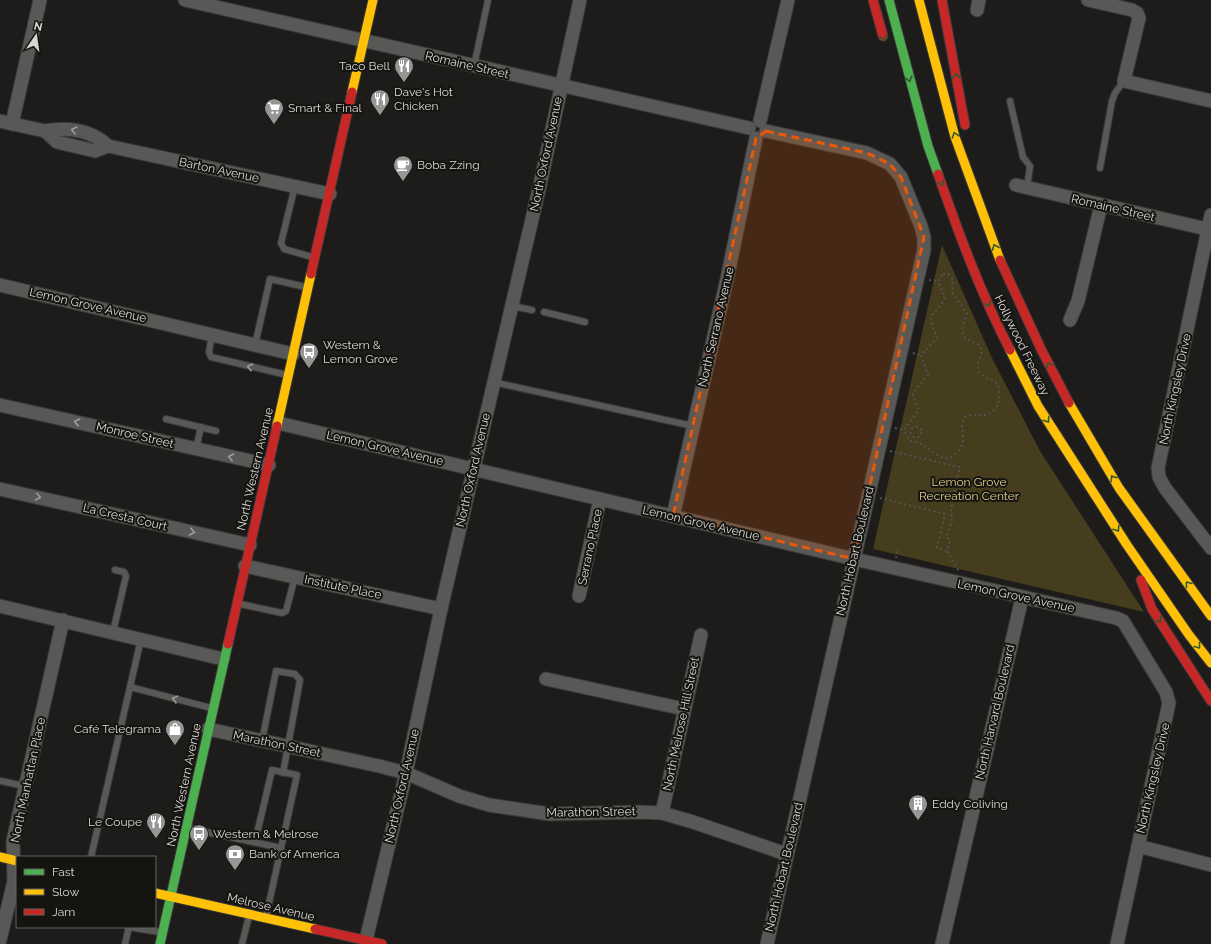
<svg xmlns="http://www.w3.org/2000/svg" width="1211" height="944" viewBox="0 0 1211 944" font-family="Raleway,sans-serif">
  <rect width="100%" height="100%" fill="#1d1c1a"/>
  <!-- green -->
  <path fill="#453d1d" d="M942,245L992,358L1040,451L1144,612L873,549Z"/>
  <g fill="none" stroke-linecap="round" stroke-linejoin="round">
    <!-- lane casing -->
    <g stroke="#393837" stroke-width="8">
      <g id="lane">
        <path d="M474,66L488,0"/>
        <path d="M1010,101L1023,157L1030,166L1027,188"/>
        <path d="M1100,168L1112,101L1115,93L1124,81"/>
        <path d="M295,186L281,243L284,249L312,257"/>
        <path d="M512,306L532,310"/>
        <path d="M544,312L585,322"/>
        <path d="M212,335L209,352L211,357L287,375"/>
        <path d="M255,345L270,279L306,287"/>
        <path d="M493,382L693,426"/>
        <path d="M166,419L216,431"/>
        <path d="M196,449L201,427"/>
        <path d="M240,604L282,613L286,611L295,577"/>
        <path d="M113,632L126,576L124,572L115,570"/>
        <path d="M130,687L211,708"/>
        <path d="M262,741L276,671L295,674L300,680L283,773"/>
        <path d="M0,781L25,786"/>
        <path d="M188,828L281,848"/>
        <path d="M255,842L272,770L297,775L266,917"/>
        <path d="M91,857L141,639"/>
        <path d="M128,927L160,932"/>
        <path d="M125,944L129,927"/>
        <path d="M242,944L249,916"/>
      </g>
    </g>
    <!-- street casing -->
    <g stroke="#393837" stroke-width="15">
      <g id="street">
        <path d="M185,0L749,128"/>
        <path d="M1088,0L1132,10L1137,13L1139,18L1124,81L1211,101"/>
        <path d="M977,10L979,0"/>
        <path d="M0,121L45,131"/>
        <path d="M760,121L788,0"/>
        <path d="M12,124L40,0"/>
        <path d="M766,131L867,153L890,164L901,177L921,226L924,237V250L767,944"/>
        <path d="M108,146L95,151L57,142L45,131C68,127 91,130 108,146L330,194"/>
        <path d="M1016,185L1211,230"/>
        <path d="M1211,215L1158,468L1159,477L1165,488L1211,548"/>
        <path d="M0,285L293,354"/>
        <path d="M1070,320L1078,301L1101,205"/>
        <path d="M0,405L269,465"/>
        <path d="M278,423L854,559L1116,618L1123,621L1166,692L1169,703L1117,944"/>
        <path d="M0,489L250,545"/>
        <path d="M673,516L727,279L756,138"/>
        <path d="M245,566L441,609"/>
        <path d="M579,596L600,499"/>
        <path d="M0,606L223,659"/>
        <path d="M546,679L684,709"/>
        <path d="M208,729L379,766L406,773L459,796L489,805L550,814L640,812L662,813L693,822L786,854"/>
        <path d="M662,813L701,635"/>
        <path d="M1138,846L1211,865"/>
        <path d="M0,940L14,881L13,841L63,620"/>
        <path d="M366,940L406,773L441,609L540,185L580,0"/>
        <path d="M942,944L1022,598"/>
      </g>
    </g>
    <!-- fast casing -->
    <g stroke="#393837" stroke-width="11">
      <g id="fast">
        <path d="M889,0L928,146L938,174"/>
        <path d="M160,944L228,644"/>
      </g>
    </g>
    <!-- slow casing -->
    <g stroke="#393837" stroke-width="11">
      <g id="slow">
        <path d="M919,0L955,137L1000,260"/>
        <path d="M352,92L373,0"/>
        <path d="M1010,350L1038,406L1127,545L1189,635L1211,663"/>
        <path d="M1069,403L1119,488L1211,616"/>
        <path d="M277,426L311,274"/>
        <path d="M0,857L17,861"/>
        <path d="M155,893L315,929"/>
      </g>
    </g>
    <!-- jam casing -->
    <g stroke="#393837" stroke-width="11">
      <g id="jam">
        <path d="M873,0L883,36"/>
        <path d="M942,0L965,125"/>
        <path d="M938,174C959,234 981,294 1010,350"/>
        <path d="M1000,260L1041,349L1069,403"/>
        <path d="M311,274L352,92"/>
        <path d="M1141,580L1152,609L1211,701"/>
        <path d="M228,644L277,426"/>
        <path d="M315,929L382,944"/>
      </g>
    </g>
    <!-- path -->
    <g stroke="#535352" stroke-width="2" stroke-dasharray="2 3" stroke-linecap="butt">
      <path d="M943,274H948L952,278L953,294L967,313L962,329L965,338L979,345L982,350C981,360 972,370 984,376C988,379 992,379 996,382C1002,393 1001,413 984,415C977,416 972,413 965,417C960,425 963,428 963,437C964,443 961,448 958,451C944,467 934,451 923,445C919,442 913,442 909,440L904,430L919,410L913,397V393L928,375L921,355L937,338L931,322V316L941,305L945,297L938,281Z"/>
      <path d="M929,280L938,281"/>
      <path d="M913,353L921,355"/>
      <circle cx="916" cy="432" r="5.5"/>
      <path d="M895,428L904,430"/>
      <path d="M890,451L960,467L951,510L952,521L946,536L950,541L947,551L958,570V572"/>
      <path d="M880,498L945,514L937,548L947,551"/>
      <path d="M896,558L898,548"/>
    </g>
    <!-- lane -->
    <use href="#lane" stroke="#585856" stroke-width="6"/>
    <!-- street -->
    <use href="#street" stroke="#585856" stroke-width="13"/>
    <!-- fast -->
    <use href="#fast" stroke="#4caf50" stroke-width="9"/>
    <!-- slow -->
    <use href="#slow" stroke="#ffc107" stroke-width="9"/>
    <!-- jam -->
    <use href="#jam" stroke="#c62828" stroke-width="9"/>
  </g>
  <!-- one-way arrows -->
  <defs><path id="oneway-chevron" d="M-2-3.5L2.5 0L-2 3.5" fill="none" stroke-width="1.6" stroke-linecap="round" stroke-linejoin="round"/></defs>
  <g stroke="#2e5a2d">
    <use href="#oneway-chevron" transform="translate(884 38) rotate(73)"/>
    <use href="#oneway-chevron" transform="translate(956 76) rotate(-101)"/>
    <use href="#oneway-chevron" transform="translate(909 79) rotate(75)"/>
    <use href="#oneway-chevron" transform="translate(955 135) rotate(-107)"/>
    <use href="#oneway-chevron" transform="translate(941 183) rotate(72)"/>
    <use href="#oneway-chevron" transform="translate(995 247) rotate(-112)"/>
    <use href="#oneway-chevron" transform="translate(988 304) rotate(67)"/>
    <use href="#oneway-chevron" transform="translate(1049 365) rotate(-118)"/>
    <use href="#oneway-chevron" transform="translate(1047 420) rotate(57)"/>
    <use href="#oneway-chevron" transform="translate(1113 478) rotate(-123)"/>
    <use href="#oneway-chevron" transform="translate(1117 529) rotate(57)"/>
    <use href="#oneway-chevron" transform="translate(1188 584) rotate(-127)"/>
    <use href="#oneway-chevron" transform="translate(1159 620) rotate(57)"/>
    <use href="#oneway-chevron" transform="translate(1198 646) rotate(52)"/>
  </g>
  <g stroke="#9f9e9c">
    <use href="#oneway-chevron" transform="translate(74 130) rotate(-166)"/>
    <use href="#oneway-chevron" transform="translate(250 367) rotate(-167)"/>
    <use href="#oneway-chevron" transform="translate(77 422) rotate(-167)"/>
    <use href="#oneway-chevron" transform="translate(231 457) rotate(-167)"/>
    <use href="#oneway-chevron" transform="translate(38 497) rotate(13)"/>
    <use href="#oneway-chevron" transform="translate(192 532) rotate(13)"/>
    <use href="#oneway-chevron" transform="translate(175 699) rotate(-165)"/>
  </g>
  <!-- marked area -->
  <path fill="#e8590c" fill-opacity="0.2" stroke="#e8590c" stroke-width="3" stroke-dasharray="8 5" stroke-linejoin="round" d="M766,131L867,153L890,164L901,177L924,237L854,559L673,516L756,138Z"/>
  <!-- icons -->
  <defs>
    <g id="restaurant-pin" transform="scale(1)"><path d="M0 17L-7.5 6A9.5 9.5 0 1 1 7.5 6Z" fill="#979694" stroke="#151411"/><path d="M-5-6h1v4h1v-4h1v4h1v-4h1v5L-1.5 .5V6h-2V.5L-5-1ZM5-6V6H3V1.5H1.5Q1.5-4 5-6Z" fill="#fff"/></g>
    <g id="supermarket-pin" transform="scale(1)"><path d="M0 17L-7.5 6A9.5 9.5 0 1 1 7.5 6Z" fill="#979694" stroke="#151411"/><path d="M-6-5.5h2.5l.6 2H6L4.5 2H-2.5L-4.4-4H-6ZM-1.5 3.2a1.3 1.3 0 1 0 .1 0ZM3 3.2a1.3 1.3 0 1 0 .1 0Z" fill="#fff"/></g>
    <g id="cafe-pin" transform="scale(1)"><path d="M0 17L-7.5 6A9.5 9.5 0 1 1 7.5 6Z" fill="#979694" stroke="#151411"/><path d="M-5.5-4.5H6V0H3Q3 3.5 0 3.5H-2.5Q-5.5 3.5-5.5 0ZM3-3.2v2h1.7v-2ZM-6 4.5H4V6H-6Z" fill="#fff"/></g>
    <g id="bus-pin" transform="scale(1)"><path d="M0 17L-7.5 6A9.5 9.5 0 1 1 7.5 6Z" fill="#979694" stroke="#151411"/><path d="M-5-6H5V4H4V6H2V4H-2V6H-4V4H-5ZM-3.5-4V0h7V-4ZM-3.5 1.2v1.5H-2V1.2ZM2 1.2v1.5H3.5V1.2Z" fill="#fff"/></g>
    <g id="shop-pin" transform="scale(1)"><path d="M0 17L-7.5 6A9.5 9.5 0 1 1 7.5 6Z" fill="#979694" stroke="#151411"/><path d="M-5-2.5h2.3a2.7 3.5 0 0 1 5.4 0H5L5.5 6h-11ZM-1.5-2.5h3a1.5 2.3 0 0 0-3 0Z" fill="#fff"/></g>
    <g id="building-pin" transform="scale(1)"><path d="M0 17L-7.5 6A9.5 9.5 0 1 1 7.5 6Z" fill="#979694" stroke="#151411"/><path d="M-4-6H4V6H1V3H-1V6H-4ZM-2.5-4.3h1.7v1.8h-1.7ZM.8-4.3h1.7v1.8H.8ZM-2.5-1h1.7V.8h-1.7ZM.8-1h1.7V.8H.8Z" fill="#fff"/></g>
    <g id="bank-pin" transform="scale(1)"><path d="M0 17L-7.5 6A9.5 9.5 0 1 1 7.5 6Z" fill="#979694" stroke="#151411"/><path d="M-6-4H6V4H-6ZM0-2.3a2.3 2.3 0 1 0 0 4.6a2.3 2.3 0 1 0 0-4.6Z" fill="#fff"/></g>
  </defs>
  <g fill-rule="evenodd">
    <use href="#restaurant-pin" x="404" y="66"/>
    <use href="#restaurant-pin" x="380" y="99"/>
    <use href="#supermarket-pin" x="274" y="108"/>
    <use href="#cafe-pin" x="403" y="165"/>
    <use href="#bus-pin" x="309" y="352"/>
    <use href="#shop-pin" x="175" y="729"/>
    <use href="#building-pin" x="918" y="804"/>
    <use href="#restaurant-pin" x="156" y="822"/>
    <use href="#bus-pin" x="199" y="834"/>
    <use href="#bank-pin" x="235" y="854"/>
  </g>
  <g text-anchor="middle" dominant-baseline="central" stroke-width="4" stroke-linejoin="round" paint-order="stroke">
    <!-- street labels -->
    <g font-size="12" fill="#d9d8d6" stroke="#151411">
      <text transform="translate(467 65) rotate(13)">Romaine Street</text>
      <text transform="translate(546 154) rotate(-78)">North Oxford Avenue</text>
      <text transform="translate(219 170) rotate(12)">Barton Avenue</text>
      <text transform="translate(1113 208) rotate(13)">Romaine Street</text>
      <text transform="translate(88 305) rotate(13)">Lemon Grove Avenue</text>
      <text transform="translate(716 327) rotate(-77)">North Serrano Avenue</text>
      <text transform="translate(1022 345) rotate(64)">Hollywood Freeway</text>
      <text transform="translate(1175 389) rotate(-78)">North Kingsley Drive</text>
      <text transform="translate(135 435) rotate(13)">Monroe Street</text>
      <text transform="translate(385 448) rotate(13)">Lemon Grove Avenue</text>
      <text transform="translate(255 469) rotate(-77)">North Western Avenue</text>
      <text transform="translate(473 470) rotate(-77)">North Oxford Avenue</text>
      <text transform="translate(125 517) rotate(13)">La Cresta Court</text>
      <text transform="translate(701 523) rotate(13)">Lemon Grove Avenue</text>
      <text transform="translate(590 547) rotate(-78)">Serrano Place</text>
      <text transform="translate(855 551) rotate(-77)">North Hobart Boulevard</text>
      <text transform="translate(343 587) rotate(12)">Institute Place</text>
      <text transform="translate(1016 596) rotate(12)">Lemon Grove Avenue</text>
      <text transform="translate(995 712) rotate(-77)">North Harvard Boulevard</text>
      <text transform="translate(681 724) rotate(-78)">North Melrose Hill Street</text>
      <text transform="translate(277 744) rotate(12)">Marathon Street</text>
      <text transform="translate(1153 778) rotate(-77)">North Kingsley Drive</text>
      <text transform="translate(28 780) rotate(-78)">North Manhattan Place</text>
      <text transform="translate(184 785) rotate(-78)">North Western Avenue</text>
      <text transform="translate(402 786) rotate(-77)">North Oxford Avenue</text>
      <text transform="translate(591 812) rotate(-1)">Marathon Street</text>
      <text transform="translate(784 867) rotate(-77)">North Hobart Boulevard</text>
      <text transform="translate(271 907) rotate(13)">Melrose Avenue</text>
    </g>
    <!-- poi labels -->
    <g font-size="12" fill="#d9d8d6" stroke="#151411" text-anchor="start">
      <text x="390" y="66" text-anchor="end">Taco Bell</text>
      <text x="394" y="92">Dave's Hot<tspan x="394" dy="14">Chicken</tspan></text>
      <text x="288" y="108">Smart &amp; Final</text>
      <text x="417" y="165">Boba Zzing</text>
      <text x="323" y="345">Western &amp;<tspan x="323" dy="14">Lemon Grove</tspan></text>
      <text x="161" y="729" text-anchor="end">Café Telegrama</text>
      <text x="932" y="804">Eddy Coliving</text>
      <text x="142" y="822" text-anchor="end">Le Coupe</text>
      <text x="213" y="834">Western &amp; Melrose</text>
      <text x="249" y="854">Bank of America</text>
    </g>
    <!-- park labels -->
    <g font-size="12" fill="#decd88" stroke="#151411">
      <text x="969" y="482">Lemon Grove<tspan x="969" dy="14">Recreation Center</tspan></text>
    </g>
  </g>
  <!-- legend -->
  <rect x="16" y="856" width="140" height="72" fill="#151411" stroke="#636260"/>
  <rect x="24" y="869" width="20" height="6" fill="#4caf50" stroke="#636260"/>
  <text x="52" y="876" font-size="12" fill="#d9d8d6">Fast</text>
  <rect x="24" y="889" width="20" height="6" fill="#ffc107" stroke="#636260"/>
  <text x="52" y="896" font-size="12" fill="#d9d8d6">Slow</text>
  <rect x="24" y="909" width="20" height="6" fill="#c62828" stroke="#636260"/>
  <text x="52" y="916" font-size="12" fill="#d9d8d6">Jam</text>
  <!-- north arrow -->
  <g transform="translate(36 36) rotate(13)" stroke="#151411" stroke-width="3" paint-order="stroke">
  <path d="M0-3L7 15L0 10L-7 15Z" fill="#d9d8d6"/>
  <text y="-6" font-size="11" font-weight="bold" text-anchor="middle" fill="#d9d8d6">N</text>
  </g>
</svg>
